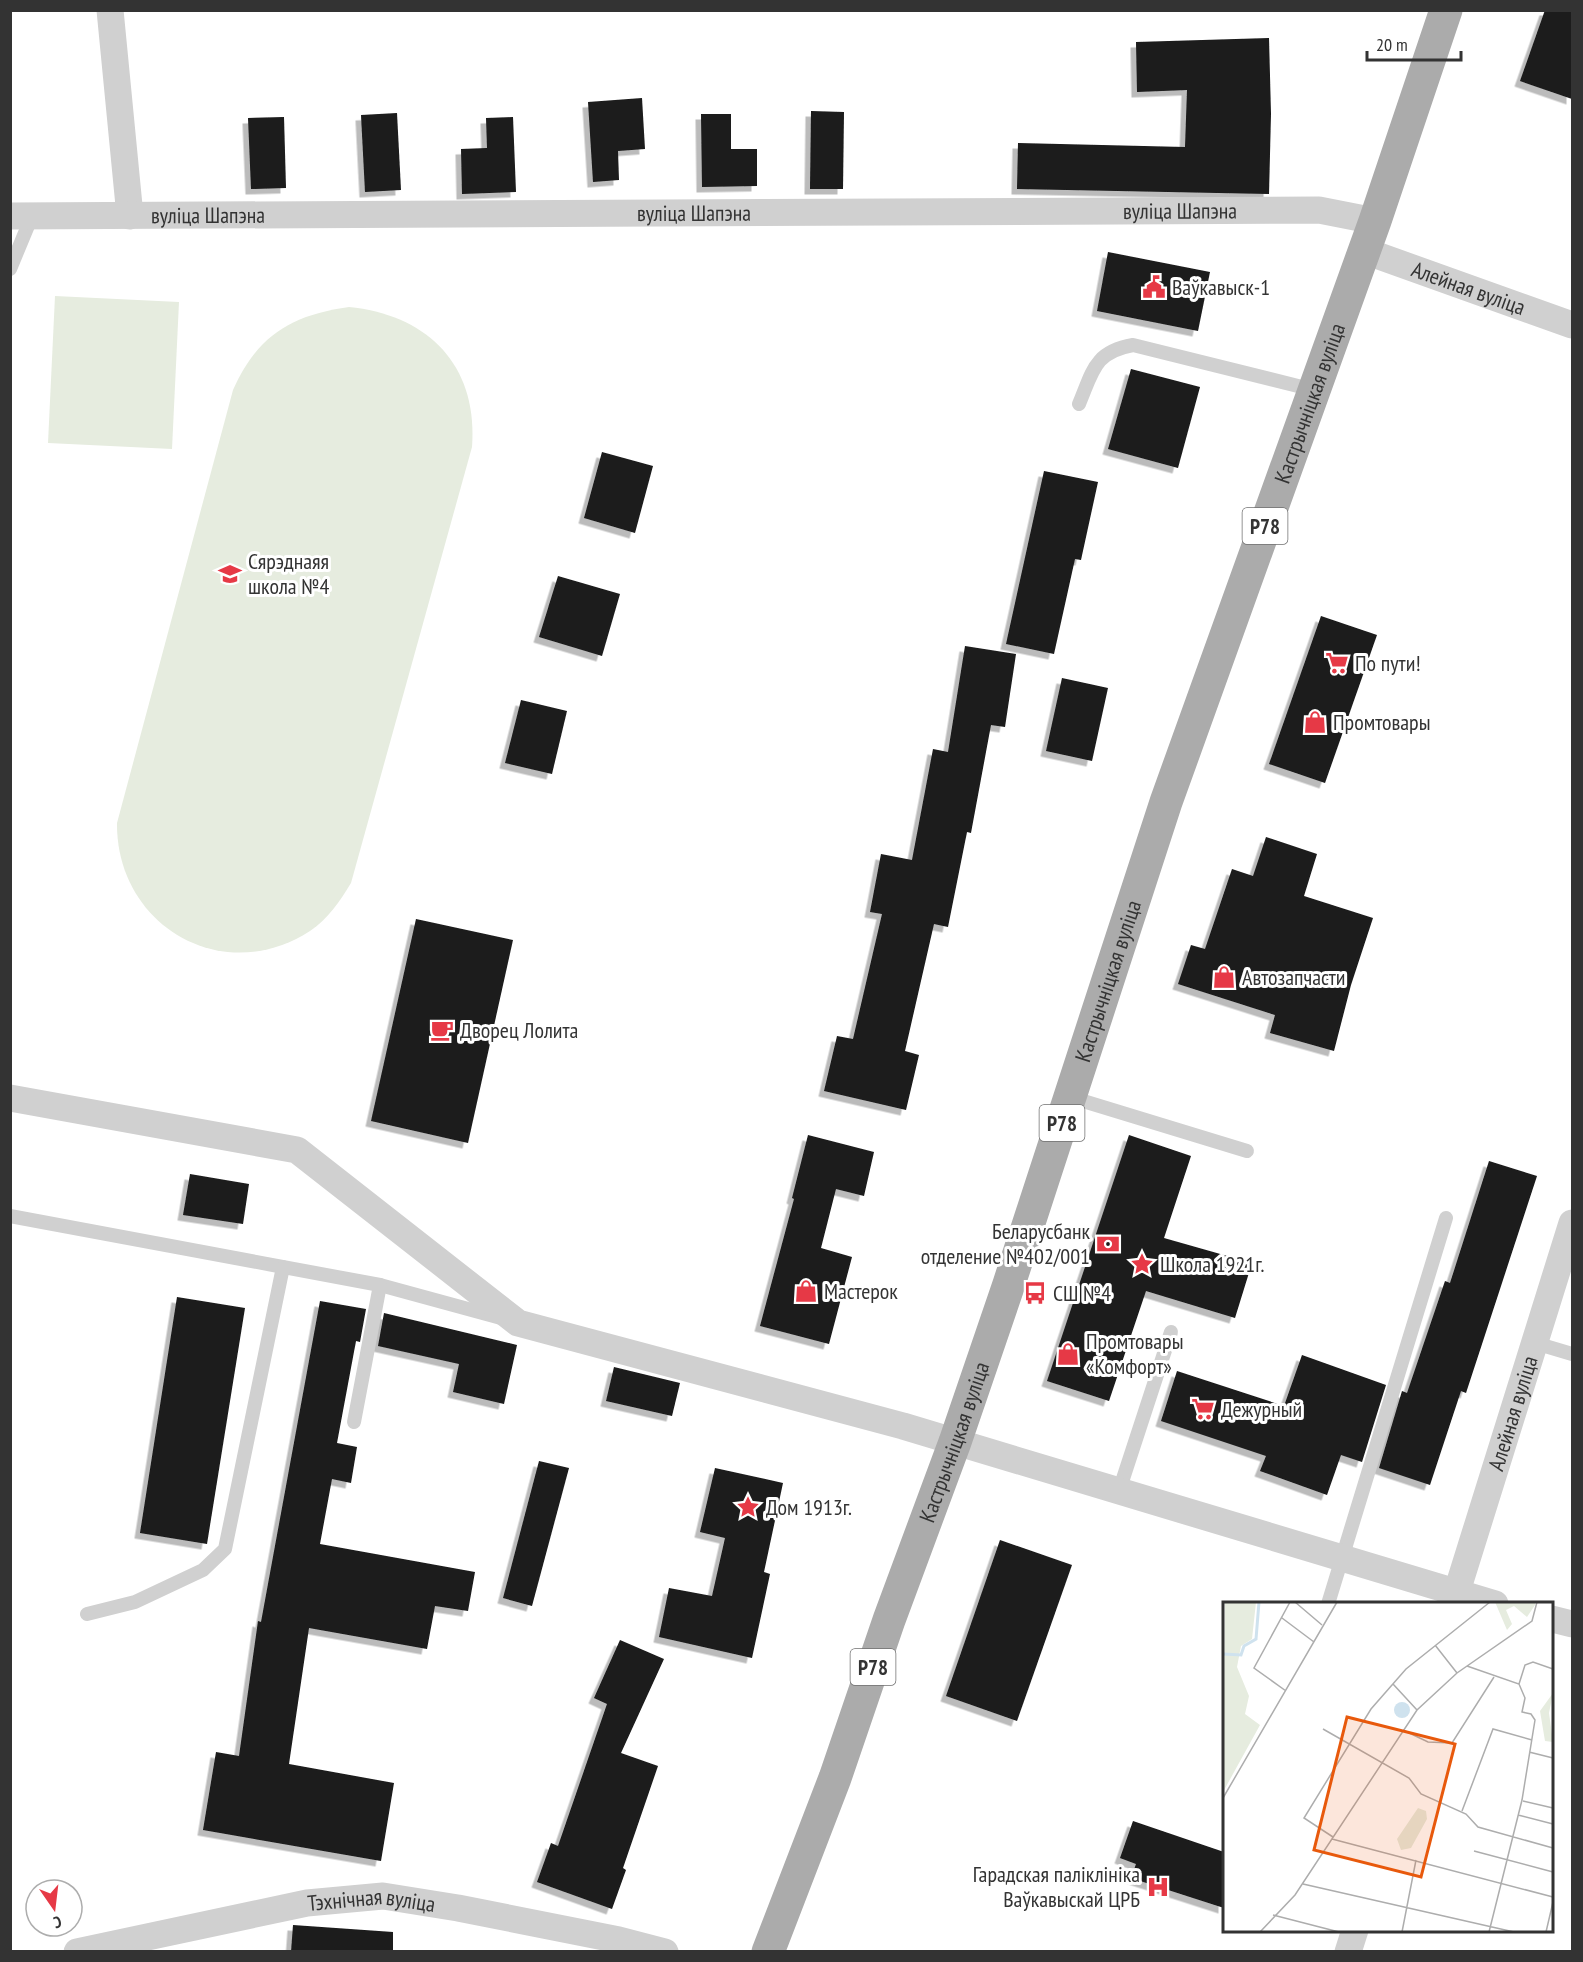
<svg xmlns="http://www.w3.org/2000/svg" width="1583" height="1962" viewBox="0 0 1583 1962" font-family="'PT Sans Narrow',sans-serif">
  <defs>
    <filter id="shadow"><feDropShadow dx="-5.5" dy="5.5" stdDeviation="0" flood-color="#0004"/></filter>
  </defs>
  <rect width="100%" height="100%" fill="#fff"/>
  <!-- green -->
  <g fill="#e6ecdf">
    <path d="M55,296L179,302L172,449L48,443Z"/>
    <path d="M349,307C428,315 478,365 472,447L351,883C340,901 328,919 310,931C222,988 116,925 117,823L233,390C257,336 291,315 349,307Z"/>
  </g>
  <!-- building -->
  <g fill="#1a1a1a" filter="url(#shadow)">
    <path d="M1545,10H1572V99L1520,81Z"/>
    <path d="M1269,38L1271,114L1269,194L1017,189L1018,143L1185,147L1187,90L1137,92L1136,42Z"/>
    <path d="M642,98L645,149L618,151L619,180L593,182L588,102Z"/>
    <path d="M811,111L844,112L843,189H810Z"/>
    <path d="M397,113L401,190L365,192L361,115Z"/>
    <path d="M701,114H731V149H757V186L702,187Z"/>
    <path d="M284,117L286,188L251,189L248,118Z"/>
    <path d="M513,117L516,192L462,194L461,149L487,148L486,118Z"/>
    <path d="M1108,252L1210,272L1198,331L1097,311Z"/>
    <path d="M1131,369L1200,387L1178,468L1108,449Z"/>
    <path d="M602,452L653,466L635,533L584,518Z"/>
    <path d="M1044,471L1098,482L1081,560L1075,559L1054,654L1006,644Z"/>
    <path d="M558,576L620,594L602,656L539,637Z"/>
    <path d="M1321,616L1377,635L1325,783L1269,764Z"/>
    <path d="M965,646L1016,654L1005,727L991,725L971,833L967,832L948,927L934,924L905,1051L919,1055L906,1110L824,1091L837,1036L853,1039L882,914L870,912L881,854L912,860L933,749L948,752Z"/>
    <path d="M1062,678L1108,688L1092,761L1046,751Z"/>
    <path d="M521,700L567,711L552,774L505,763Z"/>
    <path d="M1266,837L1317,854L1304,896L1373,918L1351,985L1334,1051L1270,1033L1275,1015L1178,984L1191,945L1205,949L1232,869L1253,876Z"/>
    <path d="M416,919L513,940L468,1143L371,1121Z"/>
    <path d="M808,1135L874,1152L864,1196L836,1189L821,1248L852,1257L829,1344L760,1326L794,1199L792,1198Z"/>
    <path d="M1129,1135L1191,1156L1164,1238L1252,1263L1235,1318L1146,1291L1109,1401L1047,1381Z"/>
    <path d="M1489,1161L1537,1176L1466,1393L1461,1391L1430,1485L1379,1468L1402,1391L1407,1393L1445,1281L1450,1283Z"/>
    <path d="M190,1174L249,1184L243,1224L183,1215Z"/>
    <path d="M177,1297L245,1308L207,1544L140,1533Z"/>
    <path d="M320,1301L366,1309L360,1342L356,1341L337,1443L357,1447L351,1483L332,1479L320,1544L475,1572L468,1611L435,1606L427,1649L309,1628L289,1764L394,1783L381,1861L203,1830L216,1752L239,1756L258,1621L261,1622Z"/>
    <path d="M384,1313L517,1345L504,1404L453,1392L459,1364L378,1346Z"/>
    <path d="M1302,1355L1386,1385L1362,1462L1341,1455L1327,1495L1260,1471L1266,1456L1161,1421L1177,1371L1284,1406Z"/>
    <path d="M614,1367L680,1383L672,1416L606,1401Z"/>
    <path d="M539,1461L569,1468L532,1606L503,1598Z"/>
    <path d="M715,1468L783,1483L764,1572L770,1574L752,1658L659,1637L669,1588L712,1596L725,1538L700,1532Z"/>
    <path d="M1000,1540L1072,1565L1017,1721L946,1696Z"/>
    <path d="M620,1640L664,1659L621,1753L658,1766L623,1868L626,1870L612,1909L537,1882L551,1843L558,1846L607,1704L594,1698Z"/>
    <path d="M1133,1821L1224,1852V1908L1131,1878L1136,1864L1120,1858Z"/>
    <path d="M293,1925L393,1932V1952H291Z"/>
  </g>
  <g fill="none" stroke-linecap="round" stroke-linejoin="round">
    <!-- service -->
    <g stroke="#d0d0d0" stroke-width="14">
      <path d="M10,269L32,216"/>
      <path d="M1079,404C1093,371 1094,352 1133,345L1314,390"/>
      <path d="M1070,1097L1247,1151"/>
      <path d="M10,1216L380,1285L501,1318"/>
      <path d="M1535,1343L1572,1354"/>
      <path d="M354,1422L380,1285"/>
      <path d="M1119,1491L1171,1332"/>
      <path d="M1328,1604L1446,1218"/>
      <path d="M87,1614L135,1602L203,1570L225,1549L283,1267"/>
    </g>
    <!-- minor -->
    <g stroke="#d0d0d0" stroke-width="27">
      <path d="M110,10L130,216"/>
      <path id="s1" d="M10,216L1319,210L1375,221"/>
      <path id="s2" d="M1365,251L1572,325"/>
      <path d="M10,1098L297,1150L518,1323L903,1426L1495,1604"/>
      <path id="s3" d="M1453,1604L1572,1223"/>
      <path d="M1552,1619L1572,1624"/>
      <path id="s4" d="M77,1952L307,1903L383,1896L458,1908L619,1940L665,1952"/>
      <path d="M1348,1952L1355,1930"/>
    </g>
    <!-- primary -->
    <path stroke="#ababab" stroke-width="33" id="s5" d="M768,1952L835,1778L889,1620L955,1442L1009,1284L1166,802L1375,221L1446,10"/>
  </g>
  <!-- icons -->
  <defs>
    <g id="civic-bare" transform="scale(1.8)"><path d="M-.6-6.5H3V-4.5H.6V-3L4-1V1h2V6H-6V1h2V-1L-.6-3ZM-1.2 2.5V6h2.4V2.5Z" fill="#e63946" stroke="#fff" stroke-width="2.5" paint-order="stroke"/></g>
    <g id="school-bare" transform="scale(1.8)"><path d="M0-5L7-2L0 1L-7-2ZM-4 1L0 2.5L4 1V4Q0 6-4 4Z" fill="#e63946" stroke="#fff" stroke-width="2.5" paint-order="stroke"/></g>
    <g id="supermarket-bare" transform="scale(1.8)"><path d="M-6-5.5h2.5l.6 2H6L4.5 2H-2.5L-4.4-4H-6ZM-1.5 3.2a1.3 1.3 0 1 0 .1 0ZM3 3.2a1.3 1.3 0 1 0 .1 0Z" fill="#e63946" stroke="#fff" stroke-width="2.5" paint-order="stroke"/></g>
    <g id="shop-bare" transform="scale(1.8)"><path d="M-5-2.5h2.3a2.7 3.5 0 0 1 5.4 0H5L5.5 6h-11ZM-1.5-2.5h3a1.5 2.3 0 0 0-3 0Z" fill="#e63946" stroke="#fff" stroke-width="2.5" paint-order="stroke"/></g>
    <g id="cafe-bare" transform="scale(1.8)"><path d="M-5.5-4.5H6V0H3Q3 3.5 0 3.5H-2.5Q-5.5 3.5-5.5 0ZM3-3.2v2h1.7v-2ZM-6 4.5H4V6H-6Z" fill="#e63946" stroke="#fff" stroke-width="2.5" paint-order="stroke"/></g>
    <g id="bank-bare" transform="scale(1.8)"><path d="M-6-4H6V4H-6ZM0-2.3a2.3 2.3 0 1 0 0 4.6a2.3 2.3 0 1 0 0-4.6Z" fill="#e63946" stroke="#fff" stroke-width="2.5" paint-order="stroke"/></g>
    <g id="sight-bare" transform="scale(1.8)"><path d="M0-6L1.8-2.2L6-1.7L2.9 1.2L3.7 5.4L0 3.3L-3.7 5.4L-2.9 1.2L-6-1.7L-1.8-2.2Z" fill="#e63946" stroke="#fff" stroke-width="2.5" paint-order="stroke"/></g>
    <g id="bus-bare" transform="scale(1.8)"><path d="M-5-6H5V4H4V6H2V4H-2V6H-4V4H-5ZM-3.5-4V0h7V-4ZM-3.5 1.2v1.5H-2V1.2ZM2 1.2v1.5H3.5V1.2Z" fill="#e63946" stroke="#fff" stroke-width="2.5" paint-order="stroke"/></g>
    <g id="hospital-bare" transform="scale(1.8)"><path d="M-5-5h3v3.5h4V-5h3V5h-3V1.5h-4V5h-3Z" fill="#e63946" stroke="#fff" stroke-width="2.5" paint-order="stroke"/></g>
  </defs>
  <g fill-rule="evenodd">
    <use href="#civic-bare" x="1154" y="287"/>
    <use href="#school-bare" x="230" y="574"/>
    <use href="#supermarket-bare" x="1337" y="663"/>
    <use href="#shop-bare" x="1315" y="722"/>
    <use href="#shop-bare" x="1224" y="977"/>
    <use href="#cafe-bare" x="442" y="1030"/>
    <use href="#bank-bare" x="1108" y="1244"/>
    <use href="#sight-bare" x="1142" y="1264"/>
    <use href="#shop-bare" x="806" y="1291"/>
    <use href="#bus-bare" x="1035" y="1293"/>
    <use href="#shop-bare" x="1068" y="1354"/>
    <use href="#supermarket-bare" x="1203" y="1409"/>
    <use href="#sight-bare" x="748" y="1507"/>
    <use href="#hospital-bare" x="1158" y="1887"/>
  </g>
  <g text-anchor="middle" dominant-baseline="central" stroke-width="6" stroke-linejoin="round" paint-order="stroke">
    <!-- shield labels -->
    <g fill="#fff" stroke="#707070" stroke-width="1.5">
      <rect x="1242.5" y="508" width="45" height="36" rx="4.5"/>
      <rect x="1039.5" y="1105" width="45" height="36" rx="4.5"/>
      <rect x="850.5" y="1649" width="45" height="36" rx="4.5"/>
    </g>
    <g font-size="21" font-weight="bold" fill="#333">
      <text x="1265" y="526">Р78</text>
      <text x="1062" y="1123">Р78</text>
      <text x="873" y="1667">Р78</text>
    </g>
    <!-- street labels -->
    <g font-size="22" fill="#333" stroke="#fff">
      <text stroke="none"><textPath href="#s1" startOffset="1170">вуліца Шапэна</textPath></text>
      <text stroke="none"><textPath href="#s1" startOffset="684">вуліца Шапэна</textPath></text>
      <text stroke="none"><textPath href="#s1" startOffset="198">вуліца Шапэна</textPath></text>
      <text stroke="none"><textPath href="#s2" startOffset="110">Алейная вуліца</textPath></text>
      <text stroke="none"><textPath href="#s5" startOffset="1641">Кастрычніцкая вуліца</textPath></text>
      <text stroke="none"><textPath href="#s5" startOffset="1029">Кастрычніцкая вуліца</textPath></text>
      <text stroke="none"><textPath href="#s3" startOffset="200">Алейная вуліца</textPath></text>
      <text stroke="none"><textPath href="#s5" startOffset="543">Кастрычніцкая вуліца</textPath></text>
      <text stroke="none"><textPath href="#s4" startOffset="300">Тэхнічная вуліца</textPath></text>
    </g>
    <!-- poi labels -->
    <g font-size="22" fill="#333" stroke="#fff" text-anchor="start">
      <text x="1172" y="287">Ваўкавыск-1</text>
      <text x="248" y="561">Сярэднаяя<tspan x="248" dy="25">школа №4</tspan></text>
      <text x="1355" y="663">По пути!</text>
      <text x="1333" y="722">Промтовары</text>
      <text x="1242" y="977">Автозапчасти</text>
      <text x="460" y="1030">Дворец Лолита</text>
      <text x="1090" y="1231" text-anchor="end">Беларусбанк<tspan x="1090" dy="25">отделение №402/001</tspan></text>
      <text x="1160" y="1264">Школа 1921г.</text>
      <text x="824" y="1291">Мастерок</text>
      <text x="1053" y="1293">СШ №4</text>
      <text x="1086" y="1341">Промтовары<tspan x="1086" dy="25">«Комфорт»</tspan></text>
      <text x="1221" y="1409">Дежурный</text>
      <text x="766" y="1507">Дом 1913г.</text>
      <text x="1140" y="1874" text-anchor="end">Гарадская паліклініка<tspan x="1140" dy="25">Ваўкавыскай ЦРБ</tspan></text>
    </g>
  </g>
  <!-- overview -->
  <g transform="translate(1223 1602)">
    <rect width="330" height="330" fill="#fff"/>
    <path d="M2,0H33L29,37L18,44L14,65L26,94L22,112L37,123L0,190ZM272,0H312V3L304,15L291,4L283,8L289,22L284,28ZM330,91L326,111L330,140L322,139L317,109ZM195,206L203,209L204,217L188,246L178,248L174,237Z" fill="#e6ecdf"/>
    <path d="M171 108a8 8 0 1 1 16 0a8 8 0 1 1-16 0Z" fill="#cfe2ee"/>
    <path fill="none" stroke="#cfe2ee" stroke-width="3" d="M0,52L18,53L21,44L33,37L36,0"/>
    <path fill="none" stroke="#adadad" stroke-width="1.5" d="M72,0L99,23M59,16L91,40M212,43L234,71M244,64L296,82L302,96L299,110L308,112L312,118L299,198L266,330M170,82L194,108M296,82L302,63L310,60L330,67M63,89L31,66L67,0M100,127L186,176L198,192L243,212L255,225L330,246M180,128L205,140L229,141L271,75M306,150L330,156M0,196L114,0M300,199L330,206M239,209L270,127L309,138M295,213L330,222M110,235L81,216L148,107L183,67L267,0M109,237L330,295M251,249L330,270M80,282L291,330M50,313L116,330M37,330L72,293L194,108L234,71L309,19L314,0M179,330L193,258M323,330L330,300"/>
    <path fill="#e8590c" fill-opacity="0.15" stroke="#e8590c" stroke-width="3" d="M124,115L232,142L198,275L91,248Z"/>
    <rect width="330" height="330" fill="none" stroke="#333" stroke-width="3"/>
  </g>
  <!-- border -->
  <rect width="1583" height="1962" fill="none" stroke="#333333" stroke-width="24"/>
  <!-- north arrow -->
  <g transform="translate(54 1908) rotate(166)"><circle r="28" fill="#ffffff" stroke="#adadad" stroke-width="1.5"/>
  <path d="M0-4.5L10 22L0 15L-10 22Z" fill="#e63946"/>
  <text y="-9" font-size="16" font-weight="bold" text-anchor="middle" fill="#333333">С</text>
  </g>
  <!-- scale -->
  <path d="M1367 51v9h94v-9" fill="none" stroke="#333333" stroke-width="3"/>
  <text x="1376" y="51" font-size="18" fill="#333333" stroke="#ffffff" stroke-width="4.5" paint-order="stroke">20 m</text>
</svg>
